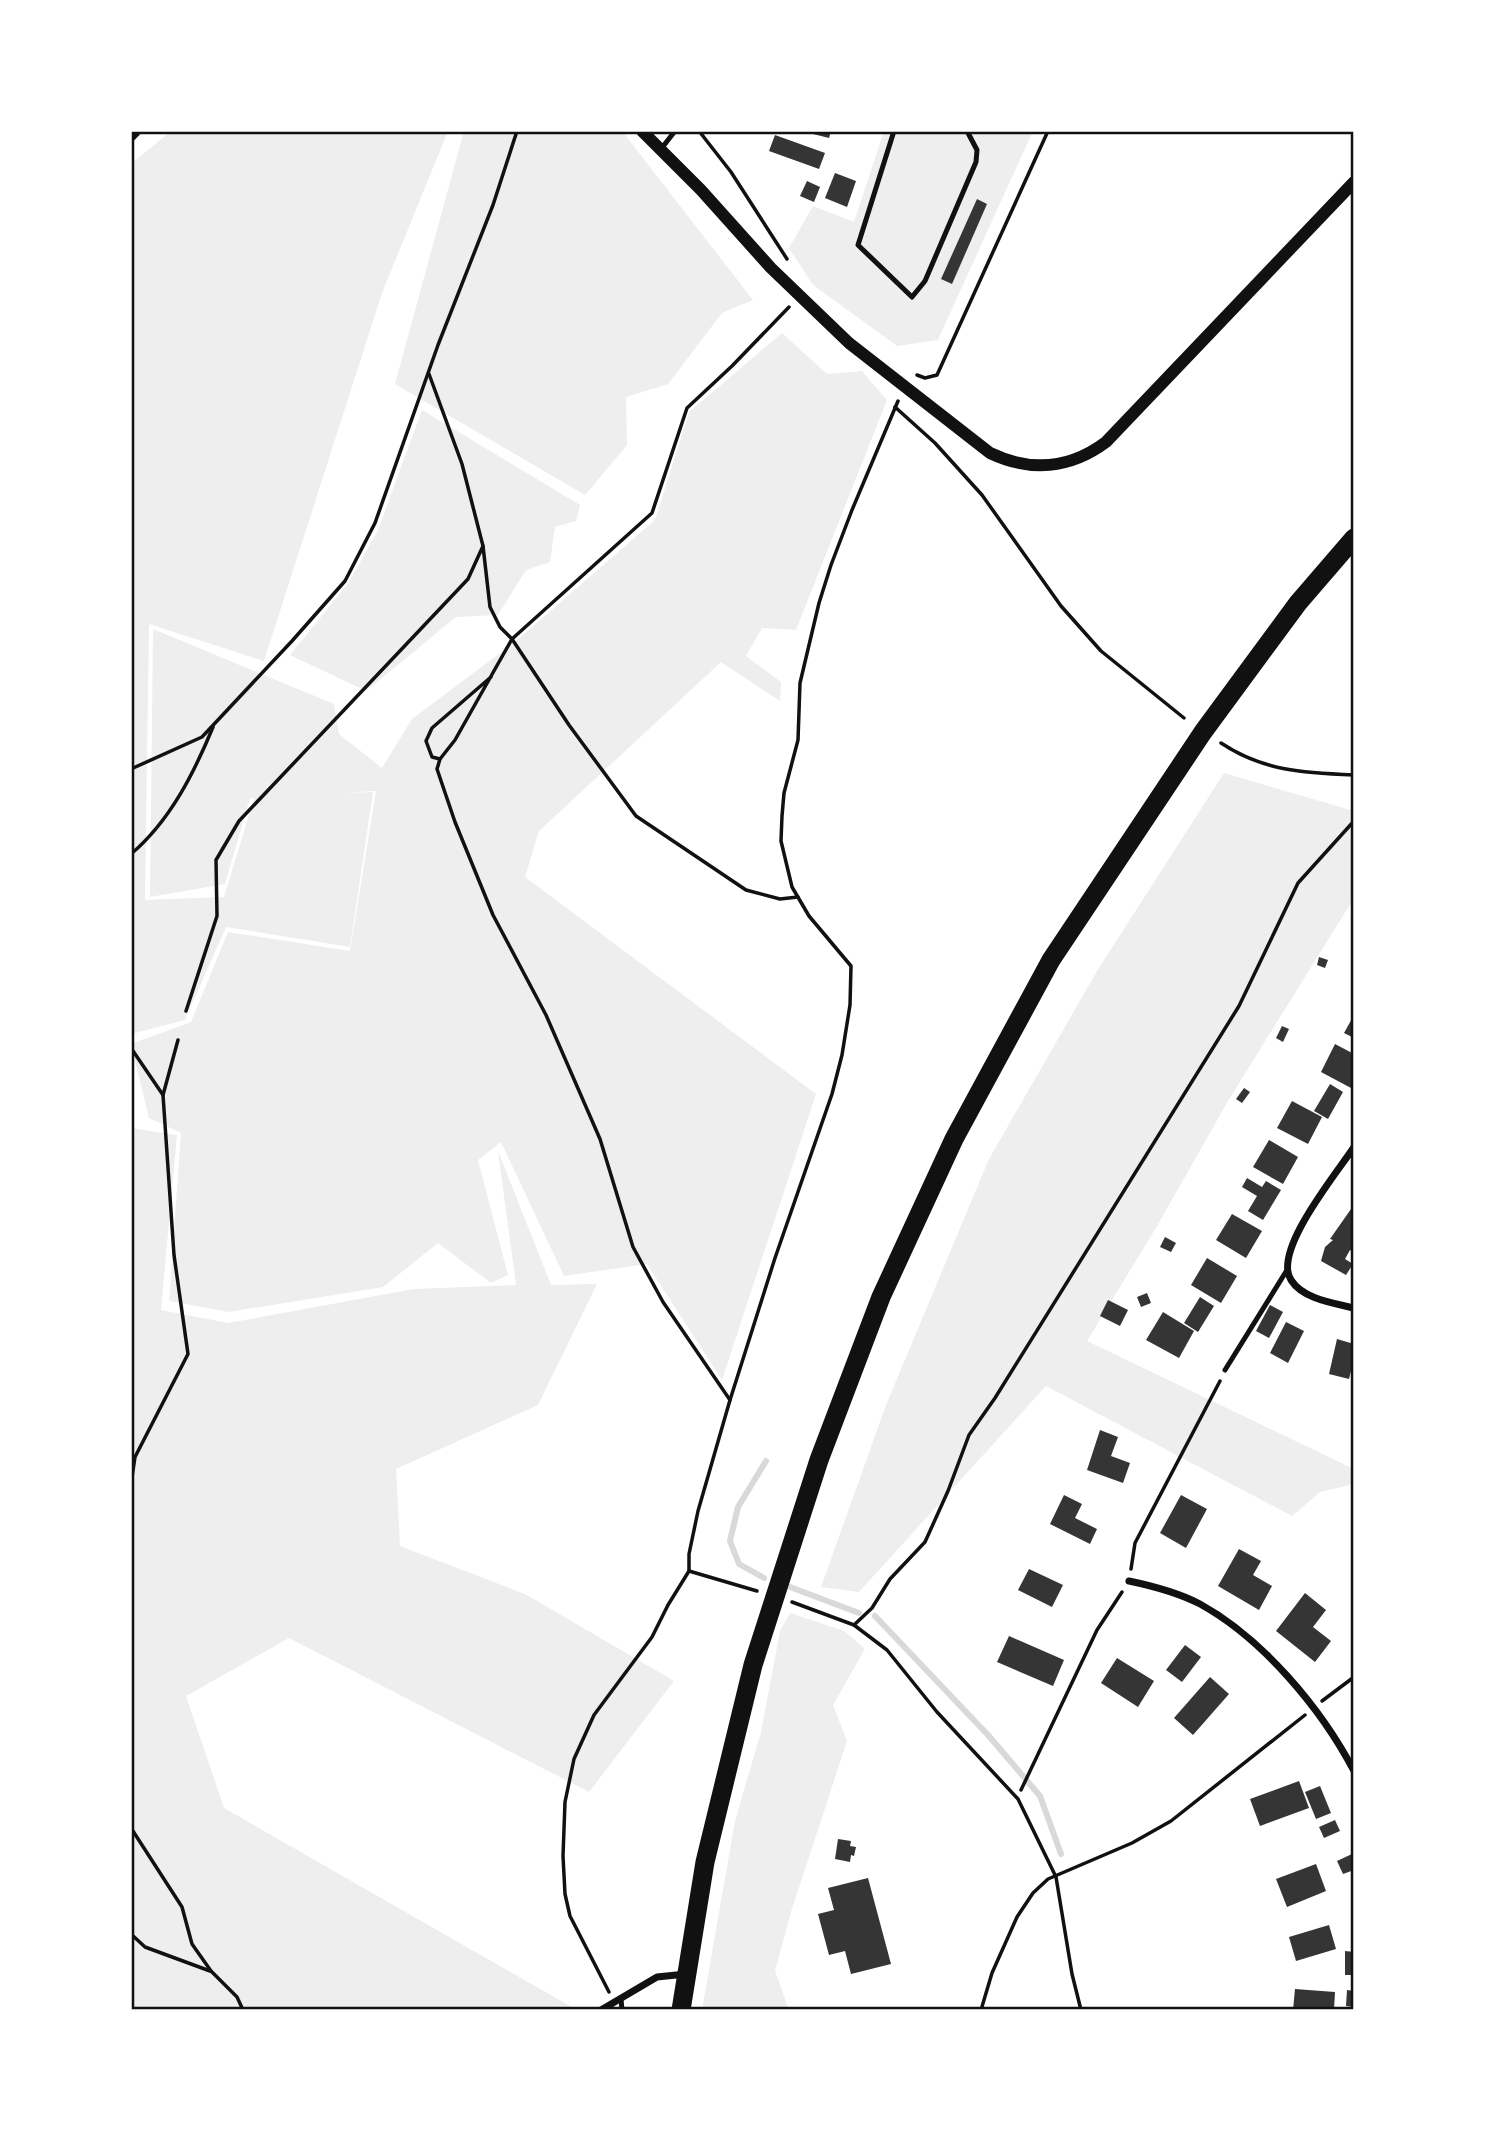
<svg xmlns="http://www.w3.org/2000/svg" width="1485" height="2141" viewBox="0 0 1485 2141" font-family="Arial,sans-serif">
  <rect width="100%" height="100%" fill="#fff"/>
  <!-- green -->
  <g fill="#eee">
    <path d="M171,131H448L382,293L264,661L149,624L145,900L224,897L254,798H250L225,884L150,897L153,629L334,704L339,734L382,768L412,719L516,641L655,520L689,412L782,333L827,374L862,371L887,400L796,630L762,628L746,656L781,682L780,701L721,662L539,831L525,877L816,1094L722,1380L647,1264L564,1276L501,1142L478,1160L508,1275L491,1283L438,1243L383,1287L229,1312L169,1301L181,1133L149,1118L131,1044L191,1022L228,932L350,951L376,791L341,793L373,792L350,947L226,927L185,1020L131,1034V164Z"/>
    <path d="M464,131H622L753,300L722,313L668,384L626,397L627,445L585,495L395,384Z"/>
    <path d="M884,131H1033L938,340L897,346L813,285L789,248L813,206L854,222Z"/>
    <path d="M422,410L580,505L576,521L555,527L550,562L526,570L498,615L456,617L366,691L290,655L349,582L378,530Z"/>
    <path d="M1224,773L1354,811V898L1228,1101L1157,1226L1087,1341L1354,1469V1484L1320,1492L1292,1516L1046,1386L859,1592L821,1587L886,1405L989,1159L1097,971Z"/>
    <path d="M131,1128L177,1135L161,1310L228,1323L414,1289L516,1285L498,1151L551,1285L597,1284L538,1405L396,1469L400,1546L525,1594L674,1681L589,1792L289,1638L186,1696L224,1808L577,2010H131Z"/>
    <path d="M790,1613L844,1631L865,1649L833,1705L847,1741L791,1912L775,1971L789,2010H702L735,1821L761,1732L780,1631Z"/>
  </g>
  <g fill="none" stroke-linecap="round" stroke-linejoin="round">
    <!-- stream -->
    <g stroke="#d9d9d9" stroke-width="6">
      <path d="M764,1578L739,1564L730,1541L738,1507L766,1461"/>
      <path d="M790,1587L859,1613"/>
      <path d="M875,1616L988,1735L1040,1796L1061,1854"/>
    </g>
  </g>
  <!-- building -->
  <g fill="#353535">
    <path d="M801,131H831L829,138Z"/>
    <path d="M775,135L825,153L819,169L769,151Z"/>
    <path d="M835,173L856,181L847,207L825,198Z"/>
    <path d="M807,181L820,187L814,202L800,196Z"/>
    <path d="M977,199L987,204L952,284L941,279Z"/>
    <path d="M1319,957L1328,960L1325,968L1317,965Z"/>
    <path d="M1354,1015V1038L1344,1033Z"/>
    <path d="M1282,1026L1289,1029L1283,1042L1276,1038Z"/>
    <path d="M1335,1044L1354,1054V1083L1351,1088L1321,1072Z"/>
    <path d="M1330,1084L1343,1092L1328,1119L1314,1111Z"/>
    <path d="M1244,1088L1250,1092L1242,1103L1236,1099Z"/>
    <path d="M1292,1101L1322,1117L1308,1144L1277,1128Z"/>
    <path d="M1269,1140L1298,1157L1283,1184L1253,1167Z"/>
    <path d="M1247,1178L1262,1187L1266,1181L1281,1190L1263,1220L1248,1211L1257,1196L1242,1187Z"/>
    <path d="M1351,1209L1354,1211V1252L1350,1250L1345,1259L1353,1264L1346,1275L1321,1261L1325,1247L1333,1240L1330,1239Z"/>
    <path d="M1232,1214L1262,1231L1246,1258L1216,1240Z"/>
    <path d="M1165,1237L1176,1243L1171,1252L1160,1247Z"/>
    <path d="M1207,1258L1237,1276L1221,1303L1191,1285Z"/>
    <path d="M1147,1293L1151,1303L1141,1307L1137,1297Z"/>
    <path d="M1200,1297L1214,1306L1198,1332L1184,1323Z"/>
    <path d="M1108,1300L1128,1310L1120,1326L1100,1316Z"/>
    <path d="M1270,1305L1283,1312L1269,1338L1256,1331Z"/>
    <path d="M1163,1312L1194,1331L1179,1358L1146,1340Z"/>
    <path d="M1286,1322L1304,1331L1288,1363L1270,1353Z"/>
    <path d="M1337,1339L1354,1344V1359L1349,1379L1329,1374Z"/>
    <path d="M1100,1430L1118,1437L1111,1456L1130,1463L1123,1483L1087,1470Z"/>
    <path d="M1064,1495L1082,1504L1075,1518L1097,1529L1090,1544L1050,1524Z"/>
    <path d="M1181,1495L1207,1509L1186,1548L1160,1533Z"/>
    <path d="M1239,1549L1261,1561L1253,1575L1272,1586L1259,1610L1218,1586Z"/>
    <path d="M1029,1569L1063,1585L1052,1607L1018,1590Z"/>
    <path d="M1305,1593L1326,1610L1313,1627L1331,1641L1315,1662L1276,1631Z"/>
    <path d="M1009,1636L1064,1660L1053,1686L997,1662Z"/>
    <path d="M1185,1645L1201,1657L1182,1682L1166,1670Z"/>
    <path d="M1117,1658L1154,1681L1138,1707L1101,1683Z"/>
    <path d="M1210,1677L1229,1694L1193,1735L1174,1718Z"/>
    <path d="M1299,1781L1309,1808L1260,1826L1250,1799Z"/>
    <path d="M1320,1786L1331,1813L1316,1819L1305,1792Z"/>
    <path d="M1335,1820L1340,1831L1324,1838L1319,1827Z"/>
    <path d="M838,1839L851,1841L850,1846L856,1847L854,1856L851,1855L850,1862L835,1859Z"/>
    <path d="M1352,1854L1354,1870L1343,1874L1337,1861Z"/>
    <path d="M1316,1864L1326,1891L1287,1907L1276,1879Z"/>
    <path d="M868,1878L891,1964L851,1974L845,1951L829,1955L818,1914L834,1910L828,1888Z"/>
    <path d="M1329,1925L1336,1949L1296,1961L1289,1937Z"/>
    <path d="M1345,1951L1354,1952V1975H1345Z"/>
    <path d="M1295,1989L1335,1992L1334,2010H1293Z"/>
    <path d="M1347,1990L1354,1991V2007L1346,2006Z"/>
  </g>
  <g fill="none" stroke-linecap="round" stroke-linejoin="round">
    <!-- path -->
    <g stroke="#111" stroke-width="3.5">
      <path d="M699,131L731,172L787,259"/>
      <path d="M917,375L925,378L937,375L1048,131"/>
      <path d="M895,407L935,443L982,495L1061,606L1101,651L1184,718"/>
      <path d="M483,546L490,607L500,627L512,639L569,725L636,816L746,890L780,899L798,897"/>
      <path d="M491,677L432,728L426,741L432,757L440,759L455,740L512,639L652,513L687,408L732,366L789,307"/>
      <path d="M1221,743C1263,771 1304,773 1354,775"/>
      <path d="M440,759L437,769L455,822L493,915L546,1015L600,1139L633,1247L663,1302L730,1400"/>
      <path d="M131,769L202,737L292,641L345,581L375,523L438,345L493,205L517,131"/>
      <path d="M131,854C170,821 194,773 213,727"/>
      <path d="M186,1011L217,916L216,860L239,821L468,579L483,546L462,464L429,374"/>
      <path d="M131,1048L163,1095"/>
      <path d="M131,1484L135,1457L188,1354L174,1255L163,1095L178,1040"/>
      <path d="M1131,1569L1135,1543L1220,1381"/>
      <path d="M689,1571L757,1591"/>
      <path d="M792,1602L854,1625L887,1650L937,1712L1018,1799L1056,1877L1072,1974L1081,2010"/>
      <path d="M854,1625L872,1608L890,1579L925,1542L948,1491L969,1435L995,1398L1239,1006L1298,883L1354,821"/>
      <path d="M1322,1701L1354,1677"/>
      <path d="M1021,1790L1097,1630L1122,1592"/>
      <path d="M131,1828L182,1907L192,1944L211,1971L237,1997L243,2010"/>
      <path d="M131,1934L145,1947L210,1971"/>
      <path d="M609,1992L570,1916L565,1894L563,1856L565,1802L574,1759L594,1715L652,1637L668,1605L689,1571V1554L698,1511L730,1400L775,1258L832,1094L842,1055L850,1005L851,966L809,916L792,887L781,841L782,816L784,793L798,740L800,683L819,603L831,565L852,510L898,401"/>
      <path d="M981,2010L992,1973L1017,1917L1033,1893L1048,1879L1132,1843L1171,1821L1305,1715"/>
    </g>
    <!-- service -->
    <g stroke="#111" stroke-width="5">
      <path d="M894,131L858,245L912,297L925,281L976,162L977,150L967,131"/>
      <path d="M661,149L675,131"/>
      <path d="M1225,1370L1287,1270"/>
      <path d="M621,1999L622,2010"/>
    </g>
    <!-- minor -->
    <g stroke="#111" stroke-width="7">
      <path d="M1354,1147C1337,1173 1272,1251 1291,1280C1303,1299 1333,1303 1354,1308"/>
      <path d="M1129,1581C1153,1586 1177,1592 1200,1604C1262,1638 1321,1708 1354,1771"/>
      <path d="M601,2010L657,1977L686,1974"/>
    </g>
    <!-- tertiary -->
    <g stroke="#111" stroke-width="12">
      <path d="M642,131L701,190L771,268L849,343L990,453C1030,472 1070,469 1106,442L1354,182"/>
      <path d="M131,135L135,131"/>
    </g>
    <!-- trunk -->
    <path stroke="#111" stroke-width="19" d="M681,2010L705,1862L753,1665L819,1460L881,1297L954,1139L1051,960L1203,732L1298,603L1354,538"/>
  </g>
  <!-- border -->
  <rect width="1485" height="2141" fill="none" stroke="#ffffff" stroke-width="266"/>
  <rect x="133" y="133" width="1219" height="1875" fill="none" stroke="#111" stroke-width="2.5"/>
</svg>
